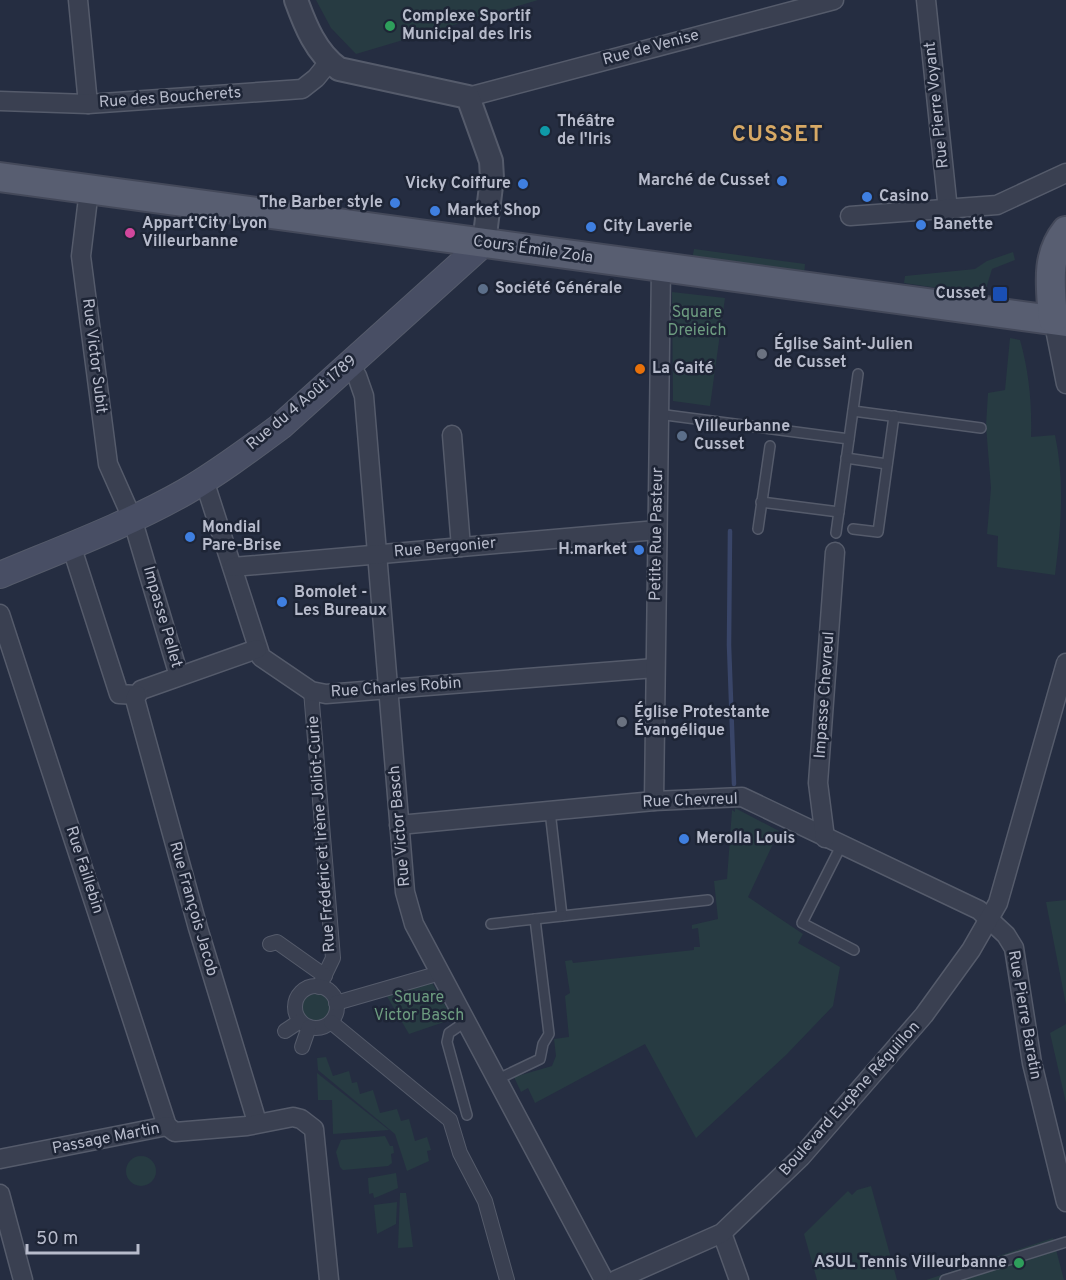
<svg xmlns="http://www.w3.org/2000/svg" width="1066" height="1280" viewBox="0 0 1066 1280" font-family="Overpass,sans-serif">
  <rect width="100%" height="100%" fill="#252d41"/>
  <!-- green -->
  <g fill="#273b42">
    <path d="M316,0H538L356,54L331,28Z"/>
    <path d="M694,249L805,264L804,275L692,260Z"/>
    <path d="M1013,252L1015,260L992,269L984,295L904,283L905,276L975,269L987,261Z"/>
    <path d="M672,292L725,298L710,406L673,401Z"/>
    <path d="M1010,338L1020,340C1029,372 1032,403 1031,437L1055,435C1065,482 1061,527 1055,575L997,567L998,536L987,534L991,488L986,426L988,393L1005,390Z"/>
    <path d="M735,808L779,831L748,897L803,934L798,943L840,967L833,1006L786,1055L696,1138L645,1044L535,1103L528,1088L521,1092L514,1077L552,1066L556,1056L554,1039L569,1037L565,996L570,993L565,961L572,960L573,963L694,950V947H700L698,928L692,929V925L718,919L714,881L727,879L732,810L735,812Z"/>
    <path d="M1066,900V1005L1046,902Z"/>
    <path d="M430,979L453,1019L409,1034L385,993Z"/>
    <circle cx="316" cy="1009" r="15"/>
    <path d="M1066,1024V1103L1050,1033Z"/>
    <path d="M326,1057L333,1076L349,1071L352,1083L357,1082L360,1094L373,1090L380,1113L397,1109L401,1121L409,1119L415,1141L427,1137L431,1150L427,1151L429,1161L407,1171L395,1134L318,1070L317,1058Z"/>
    <path d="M317,1073L389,1130L333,1134L332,1100H318Z"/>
    <path d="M385,1136L390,1146H393L394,1153L391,1154L392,1163L388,1166L343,1170L340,1167L336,1152L341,1140Z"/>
    <circle cx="141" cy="1171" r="15"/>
    <path d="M396,1173L398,1188L377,1197L374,1198L373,1193L369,1194L368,1178Z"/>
    <path d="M871,1186L897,1280H817L804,1234L848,1191L852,1195L857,1190Z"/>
    <path d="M400,1193H406L413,1247L398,1248Z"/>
    <path d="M397,1202L396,1224L377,1234L374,1205Z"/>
    <path d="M1053,1238L1064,1280H926Z"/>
  </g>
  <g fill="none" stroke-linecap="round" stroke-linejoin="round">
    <!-- stream -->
    <path stroke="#394568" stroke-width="4.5" d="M730,531L729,645L734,784"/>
    <!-- service casing -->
    <g stroke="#555b6b" stroke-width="12">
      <g id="service">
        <path d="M853,411L981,428"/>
        <path d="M658,414L849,439L836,533"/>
        <path d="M849,439L858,374"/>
        <path d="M846,458L887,464"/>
        <path d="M761,502L839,512"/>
        <path d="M758,529L770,446"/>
        <path d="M853,529L878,532L894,416"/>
        <path d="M550,811L562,916L708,900"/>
        <path d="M841,846L802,923L854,950"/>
        <path d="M491,924L562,916"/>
        <path d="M465,1022L449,1033L447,1042L467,1115"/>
        <path d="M496,1080L540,1059L543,1044L549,1034L535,919"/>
        <path d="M945,1280L1066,1242"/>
      </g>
    </g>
    <!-- pedestrian casing -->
    <g stroke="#555b6b" stroke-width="16">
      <g id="pedestrian">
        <path d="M311,691L333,958L319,987"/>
        <path d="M270,944L277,942L325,976"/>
        <circle cx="316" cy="1007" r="21"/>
        <path d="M336,1003L440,973"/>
        <path d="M331,1022L450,1120L460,1153L485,1201L507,1280"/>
        <path d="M285,1031L300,1021"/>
        <path d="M302,1047L309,1027"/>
      </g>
    </g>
    <!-- minor casing -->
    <g stroke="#555b6b" stroke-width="21">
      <g id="minor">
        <path d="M78,0L88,104"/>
        <path d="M926,0L948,210"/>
        <path d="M468,97L834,0"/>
        <path d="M0,101L88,104L302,89L316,78L329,62"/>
        <path d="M89,190L81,256L108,464L132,518L179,676"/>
        <path d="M850,216L997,205L1066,173"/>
        <path d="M1053,319L1066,384"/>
        <path d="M349,364L357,376L364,396L405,892L414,924L604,1280"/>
        <path d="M452,435L461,547"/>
        <path d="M204,480L261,657L311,691L326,694L655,668"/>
        <path d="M71,545L119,694L137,695L141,690L257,649"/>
        <path d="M233,567L657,530"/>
        <path d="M0,614L167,1126"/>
        <path d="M137,695L135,699L198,928L257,1122"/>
        <path d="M654,801L661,267"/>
        <path d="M399,825L654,801L742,797L979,910L1006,935L1014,948L1032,1063L1066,1202"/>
        <path d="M825,838L818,783L835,552"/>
        <path d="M167,1126L175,1132L247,1126L293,1117L301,1119L314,1129L329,1280"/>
        <path d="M0,1159L167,1126"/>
        <path d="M0,1194L23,1280"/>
        <path d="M722,1233L739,1280"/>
        <path d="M616,1280L722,1233L801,1157L924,1015L971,950L998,903L1066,663"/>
      </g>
    </g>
    <!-- tertiary casing -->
    <g stroke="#555b6b" stroke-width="26">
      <path id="tertiary" d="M296,0C305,25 316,53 339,69L468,97L491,161L492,178L484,243"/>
    </g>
    <!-- secondary casing -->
    <g stroke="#555b6b" stroke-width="28">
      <path id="secondary" d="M0,575C62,549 127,525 185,492C218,473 250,449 281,426L484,243"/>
    </g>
    <!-- primary casing -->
    <g stroke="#44495a" stroke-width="32">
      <g id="primary">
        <path d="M0,177L1066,322"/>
        <path d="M1053,319C1051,288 1045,257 1066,231"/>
      </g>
    </g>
    <!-- service -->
    <use href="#service" stroke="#3a4051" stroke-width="9"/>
    <!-- pedestrian -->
    <use href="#pedestrian" stroke="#3a4051" stroke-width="14"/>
    <!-- minor -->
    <use href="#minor" stroke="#3a4051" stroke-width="18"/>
    <!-- tertiary -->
    <use href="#tertiary" stroke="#3a4051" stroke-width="22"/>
    <!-- secondary -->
    <use href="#secondary" stroke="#484e64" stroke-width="26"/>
    <!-- primary -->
    <use href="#primary" stroke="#585e71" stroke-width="28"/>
  </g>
  <!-- markers -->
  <g fill="#2e9e5b" stroke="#1e2536" stroke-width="2">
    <circle cx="390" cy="26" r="6"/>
    <circle cx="1019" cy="1263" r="6"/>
  </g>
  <circle fill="#0f9aa8" stroke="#1e2536" stroke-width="2" cx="545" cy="131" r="6"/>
  <g fill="#3f7fe0" stroke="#1e2536" stroke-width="2">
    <circle cx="782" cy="181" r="6"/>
    <circle cx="523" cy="184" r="6"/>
    <circle cx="867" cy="197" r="6"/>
    <circle cx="395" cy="203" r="6"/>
    <circle cx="435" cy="211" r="6"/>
    <circle cx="921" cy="225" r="6"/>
    <circle cx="591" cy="227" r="6"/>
    <circle cx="190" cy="537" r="6"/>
    <circle cx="639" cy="550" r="6"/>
    <circle cx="282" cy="602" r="6"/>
    <circle cx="684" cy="839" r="6"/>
  </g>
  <circle fill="#d1479c" stroke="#1e2536" stroke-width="2" cx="130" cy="233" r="6"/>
  <g fill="#5c6f8a" stroke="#1e2536" stroke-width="2">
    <circle cx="483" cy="289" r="6"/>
    <circle cx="682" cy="436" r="6"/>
  </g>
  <rect fill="#1a4fb4" stroke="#1e2536" stroke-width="2" x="992" y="286" width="16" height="16" rx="3"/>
  <g fill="#6b7280" stroke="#1e2536" stroke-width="2">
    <circle cx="762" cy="354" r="6"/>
    <circle cx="622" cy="722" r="6"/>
  </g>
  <circle fill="#e8710a" stroke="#1e2536" stroke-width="2" cx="640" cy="369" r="6"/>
  <g text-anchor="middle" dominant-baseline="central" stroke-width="5" stroke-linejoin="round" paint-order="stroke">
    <!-- poi labels -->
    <g font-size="16" font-weight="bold" fill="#b7bbcb" stroke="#1e2536" text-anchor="start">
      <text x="402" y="17">Complexe Sportif<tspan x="402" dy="18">Municipal des Iris</tspan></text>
      <text x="557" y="122">Théâtre<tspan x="557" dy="18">de l'Iris</tspan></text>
      <text x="770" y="181" text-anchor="end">Marché de Cusset</text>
      <text x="511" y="184" text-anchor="end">Vicky Coiffure</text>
      <text x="879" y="197">Casino</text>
      <text x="383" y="203" text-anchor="end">The Barber style</text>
      <text x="447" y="211">Market Shop</text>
      <text x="142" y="224">Appart'City Lyon<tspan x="142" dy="18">Villeurbanne</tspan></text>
      <text x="933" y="225">Banette</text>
      <text x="603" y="227">City Laverie</text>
      <text x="495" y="289">Société Générale</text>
      <text x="986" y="294" text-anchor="end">Cusset</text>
      <text x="774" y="345">Église Saint-Julien<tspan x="774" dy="18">de Cusset</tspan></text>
      <text x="652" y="369">La Gaité</text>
      <text x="694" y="427">Villeurbanne<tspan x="694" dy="18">Cusset</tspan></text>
      <text x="202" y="528">Mondial<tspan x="202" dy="18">Pare-Brise</tspan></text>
      <text x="627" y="550" text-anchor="end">H.market</text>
      <text x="294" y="593">Bomolet -<tspan x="294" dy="18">Les Bureaux</tspan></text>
      <text x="634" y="713">Église Protestante<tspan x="634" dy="18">Évangélique</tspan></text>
      <text x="696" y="839">Merolla Louis</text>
      <text x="1007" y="1263" text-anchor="end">ASUL Tennis Villeurbanne</text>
    </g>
    <!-- street labels -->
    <g font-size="16" fill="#b7bbcb" stroke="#1e2536">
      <text transform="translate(651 48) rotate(-15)">Rue de Venise</text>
      <text transform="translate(170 98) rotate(-4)">Rue des Boucherets</text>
      <text transform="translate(937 105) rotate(-96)">Rue Pierre Voyant</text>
      <text transform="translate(533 250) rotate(8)">Cours Émile Zola</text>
      <text transform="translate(94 356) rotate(83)">Rue Victor Subit</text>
      <text transform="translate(302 403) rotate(-40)">Rue du 4 Août 1789</text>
      <text transform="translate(657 534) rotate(-89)">Petite Rue Pasteur</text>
      <text transform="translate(445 548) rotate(-5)">Rue Bergonier</text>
      <text transform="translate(162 617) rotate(74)">Impasse Pellet</text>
      <text transform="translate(396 688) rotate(-4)">Rue Charles Robin</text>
      <text transform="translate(825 695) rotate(-86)">Impasse Chevreul</text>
      <text transform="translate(690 801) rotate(-2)">Rue Chevreul</text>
      <text transform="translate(400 826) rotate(-95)">Rue Victor Basch</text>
      <text transform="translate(322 834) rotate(-94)">Rue Frédéric et Irène Joliot-Curie</text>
      <text transform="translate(84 870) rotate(72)">Rue Faillebin</text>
      <text transform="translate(193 909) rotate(74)">Rue François Jacob</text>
      <text transform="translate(1024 1015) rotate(80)">Rue Pierre Baratin</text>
      <text transform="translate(850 1099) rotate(-48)">Boulevard Eugène Réguillon</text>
      <text transform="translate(106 1139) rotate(-11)">Passage Martin</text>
    </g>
    <!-- park labels -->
    <g font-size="16" fill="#6d9c80" stroke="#1e2536">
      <text x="697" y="313">Square<tspan x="697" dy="18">Dreieich</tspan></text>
      <text x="419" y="998">Square<tspan x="419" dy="18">Victor Basch</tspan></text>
    </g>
    <!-- district labels -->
    <g font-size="22" font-weight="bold" letter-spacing="1.5" fill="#d7a965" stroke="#1e2536">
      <text x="778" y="135">CUSSET</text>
    </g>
  </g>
  <!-- scale -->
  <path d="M27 1244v9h111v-9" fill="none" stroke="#b7bbcb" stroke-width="3"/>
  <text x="36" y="1244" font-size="18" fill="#b7bbcb" stroke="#1e2536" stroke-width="4.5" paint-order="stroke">50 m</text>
</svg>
